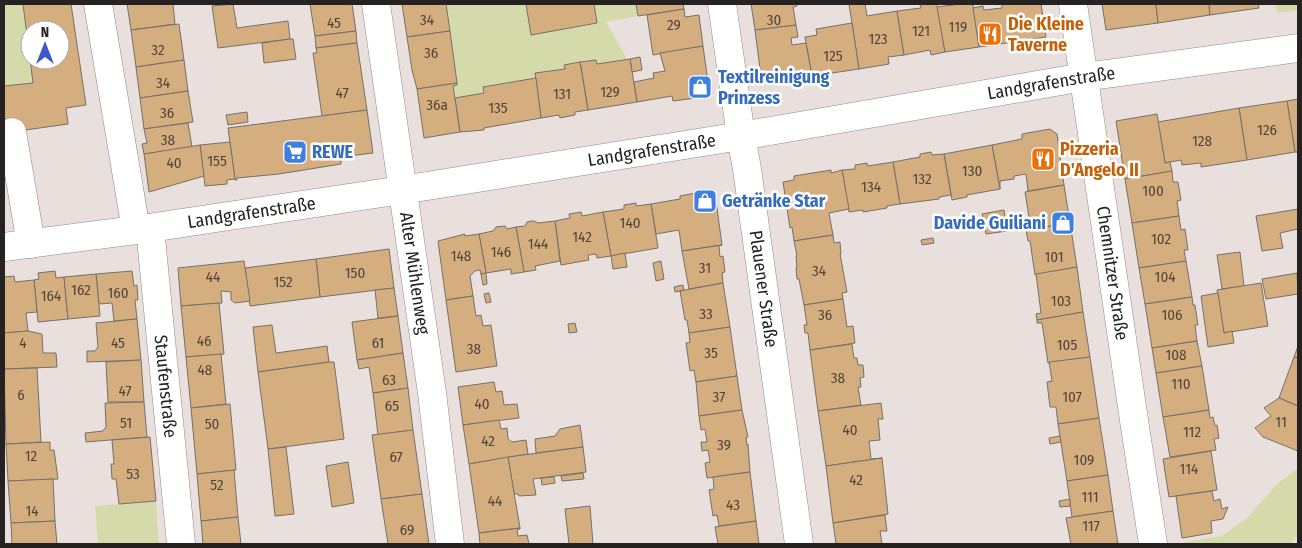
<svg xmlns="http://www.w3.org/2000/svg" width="1302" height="548" viewBox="0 0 1302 548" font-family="'Fira Sans Condensed',sans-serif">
  <rect width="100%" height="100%" fill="#e9e0dd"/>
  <!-- green -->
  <g fill="#d5daab">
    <path d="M4,4H23L33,83L4,86Z"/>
    <path d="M446,4H526L531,34L597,23L594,4H636L638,16L606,22L627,59L597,64L596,60L564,65L565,69L536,73V78L484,87V93L455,98L453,86L457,85V83Z"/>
    <path d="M1275,4H1298V10L1277,13Z"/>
    <path d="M1298,468V535L1290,544H1184L1185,542L1221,536L1247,518L1277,484Z"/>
    <path d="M156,501L159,544H98L95,506Z"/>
  </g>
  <!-- building -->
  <g fill="#d5ae80" stroke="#75706a" fill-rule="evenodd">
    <path d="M23,4H71L86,105L66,108L68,124L4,133V86L33,83ZM30,30H60V60H30Z"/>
    <path d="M127,4H173L175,24L131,30Z"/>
    <path d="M233,4L237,28L288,21L290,39L218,48L212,6Z"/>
    <path d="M310,4H352L356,31L315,36Z"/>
    <path d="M402,4H446L450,31L407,37Z"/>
    <path d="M526,4H594L597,23L531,35Z"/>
    <path d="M636,4H683L684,9L638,16Z"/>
    <path d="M751,4H797V6L793,7L796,25L755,30Z"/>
    <path d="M849,4H865L867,16L897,11L904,55L888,57L889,64L859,69Z"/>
    <path d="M920,4H937L945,52L931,55L930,50L904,55L897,11L921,8Z"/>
    <path d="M961,4H973L979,47L945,52L937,7Z"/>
    <path d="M1002,4H1041L1046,37L979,47L973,8L983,6L984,10L1002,8Z"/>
    <path d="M1102,4H1156L1158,23L1106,30Z"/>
    <path d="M1156,4H1209L1210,15L1158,23Z"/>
    <path d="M1209,4H1258L1259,8L1210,15Z"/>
    <path d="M684,9L685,17L699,15L703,46L653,55L647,15Z"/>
    <path d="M852,23L859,69L812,76L805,37L817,35L816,29Z"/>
    <path d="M179,24L184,60L136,67L131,30Z"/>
    <path d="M796,25L798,37L791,38L792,45L806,43L812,76L762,84L755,30Z"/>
    <path d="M356,31L357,43L316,48L315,36Z"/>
    <path d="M450,31L457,83L417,89L412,70L407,37Z"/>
    <path d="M290,39H293L296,59L264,63L262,43Z"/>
    <path d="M357,43L367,110L322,116L313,53H317L316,48Z"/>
    <path d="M703,46L709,89L704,97L673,101L672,96L637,102L634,82L654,78L653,73L665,71L660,53Z"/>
    <path d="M640,57L642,70L632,72L630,59Z"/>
    <path d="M630,59L637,102L588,110L580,62L596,60L597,64Z"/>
    <path d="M184,60L188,91L140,98L136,67Z"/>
    <path d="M580,62L588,110L575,112V115L560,118L559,115L541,118L535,73L565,69L564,65Z"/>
    <path d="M536,78L541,118L484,128V130L460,132L455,98L484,93L483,87Z"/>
    <path d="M457,83V85L453,86L460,132L424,138L417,89Z"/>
    <path d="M188,91L193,122L144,129L140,98Z"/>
    <path d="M1298,99V152H1295L1287,101Z"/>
    <path d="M1287,101L1295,152L1247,160L1239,108Z"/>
    <path d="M1239,108L1247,160L1201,167V163L1182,165L1181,160L1165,163L1158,122Z"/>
    <path d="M367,110L373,153L341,157V164L279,174L237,178V180H235L228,128Z"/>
    <path d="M247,112L248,122L228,125L226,115Z"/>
    <path d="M1157,114L1165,163L1170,162L1172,171L1125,179L1116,121Z"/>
    <path d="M188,123L192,147L144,154L142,144L147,143L144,129Z"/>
    <path d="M1050,129L1057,134L1064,185L1028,191L1026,174L1014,176V179L1000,181V189L992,145L1022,139V134Z"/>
    <path d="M230,142L235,179L227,180V184L205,186L200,145Z"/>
    <path d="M200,145L204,176L149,192L144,154Z"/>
    <path d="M992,145L1000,189L967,195V197L952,200L944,154Z"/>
    <path d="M931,152L932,155L944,154L951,195L939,197V199L900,204L893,162L920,157V154Z"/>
    <path d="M893,162L900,204L887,206V208L863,212V210L849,212L842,170L855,169V165L867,163L868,166Z"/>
    <path d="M831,170V173L842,170L849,209L829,213L833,235L794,241L792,227L790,228L783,182L794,180V176Z"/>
    <path d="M1172,171L1173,182H1178L1181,200L1177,201L1179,216L1132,223L1125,179Z"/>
    <path d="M1064,185L1070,223L1031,229L1025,192Z"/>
    <path d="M711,190L715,193L722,245L682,251L679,230L656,234L651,204L680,199V196Z"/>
    <path d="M636,203V206L651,204L658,248L611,256L603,212L624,209V205Z"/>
    <path d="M1298,209V229L1280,233L1283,248L1262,251L1256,216Z"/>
    <path d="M1004,210L1007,231L986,234L982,214Z"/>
    <path d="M581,212L582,216L603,212L611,256L597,258L596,254L588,255L589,260L561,265L555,221L570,218L569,214Z"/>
    <path d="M1179,216L1181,230L1185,229L1188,250H1184L1186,261L1139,268L1132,223Z"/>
    <path d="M531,221H534L538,223L555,221L560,261L535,266L536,270L524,272L516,227L525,226L527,222Z"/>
    <path d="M1070,223L1077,267L1035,275L1030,241H1028L1026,230Z"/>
    <path d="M505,226L507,229L516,227L524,272L511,274V269L486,273L479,234L493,231L496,227Z"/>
    <path d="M465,234V236L479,234L486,273L481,274L480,270L475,271L470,276L473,296L446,300L438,241Z"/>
    <path d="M833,235L834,243L840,242L841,254H840L847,292L842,293L843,299L804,305L799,279H797L796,268H797L796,256H797L794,241Z"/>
    <path d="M933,238L934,243L922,245L921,240Z"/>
    <path d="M722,245L719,246L720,257L723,256L725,272L722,273L723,283L689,289L682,251Z"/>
    <path d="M389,249L394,288L320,297L316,259Z"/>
    <path d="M1240,252L1244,286L1222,289L1217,255Z"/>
    <path d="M625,253L627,267L613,269L611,256Z"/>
    <path d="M316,259L320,297L250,306L245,268Z"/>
    <path d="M244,261L250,301L235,303L231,300V292L221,291L222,303L181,306L178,268Z"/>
    <path d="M661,261L664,279L656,281L653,263Z"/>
    <path d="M1186,261L1192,297L1145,304L1139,268Z"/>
    <path d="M1077,267L1083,312L1037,320L1036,314L1041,313L1036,274Z"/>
    <path d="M55,271L56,278L64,277L68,319L38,322L34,280L39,279L38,273Z"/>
    <path d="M132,271L134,286L137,285L138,300H135L137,319L114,321L112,303L99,304L96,274Z"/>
    <path d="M486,273L487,284L483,285L481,274Z"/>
    <path d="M1297,273L1298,294L1266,299L1262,279Z"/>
    <path d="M96,274L100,316L68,319L64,277Z"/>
    <path d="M14,276L15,282L34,280L37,312L26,313L28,331L4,333V277Z"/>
    <path d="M723,283L730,327L689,333L687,320H685L680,291Z"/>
    <path d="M1261,283L1268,326L1224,333L1217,290Z"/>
    <path d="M683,285L684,290L675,292L674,287Z"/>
    <path d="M394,288L398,316L378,318L375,290Z"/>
    <path d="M489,293L491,302L486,303L484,294Z"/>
    <path d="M1218,293L1224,333L1232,331L1234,343L1208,347L1201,296Z"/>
    <path d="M473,296L476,316L481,315L483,326L491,325L497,366L456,372L446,300Z"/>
    <path d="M1192,297L1193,305H1195L1198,325H1195L1197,341L1152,348L1145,304Z"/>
    <path d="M843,299L847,327L853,326L855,343L810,350L808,333H805L804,325H807L804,305Z"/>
    <path d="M219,303L224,354L186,357L181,306Z"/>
    <path d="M1083,312L1090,357L1048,363L1042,323H1037V320Z"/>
    <path d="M398,316L403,353L357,360L352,322Z"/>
    <path d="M137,319L141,360L87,362V351H95L98,347L96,323Z"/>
    <path d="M575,323L577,332L569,333L568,324Z"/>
    <path d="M272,325L276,353L327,346L329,362L258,372L253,327Z"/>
    <path d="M730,327L737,376L696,382L694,370L690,371L686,343L690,342L689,333Z"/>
    <path d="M28,331L42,334L43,353H56L57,367L4,369V333Z"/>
    <path d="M1197,341L1202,366L1156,373L1152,348Z"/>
    <path d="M852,344L854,358H857L858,365H863L864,377L860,378L861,387H858L861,405L818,411L810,350Z"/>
    <path d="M1298,346V358L1294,357Z"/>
    <path d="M403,353L408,388L373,393L369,367L359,369L357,360Z"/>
    <path d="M221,354L226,404L191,408L186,357Z"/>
    <path d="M1090,357L1099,418L1058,424L1056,407H1050L1047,382L1052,381L1049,362Z"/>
    <path d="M1294,357L1298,358V406L1279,398Z"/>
    <path d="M141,360L144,402H108L106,362Z"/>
    <path d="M329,362H334L344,439L268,449L258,372Z"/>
    <path d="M1202,366L1209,410L1163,417L1156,373Z"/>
    <path d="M37,368L41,442L6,444L4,369Z"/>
    <path d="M737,376L742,410L699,416L696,382Z"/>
    <path d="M494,382L496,392L502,391L504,405L517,404L519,418L463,425L458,387Z"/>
    <path d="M408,388L413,430L378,435L373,393Z"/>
    <path d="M1279,398L1298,406V451L1263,437L1255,428L1271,416L1264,408Z"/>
    <path d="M144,402L147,437L86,442L85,433L103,431L106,427L105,403Z"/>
    <path d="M881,403L883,419H878L880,440L869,441L871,459L882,458L826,466L818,411Z"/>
    <path d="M230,404L236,470L197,474L191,408Z"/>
    <path d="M742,410L748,437H746L747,445L748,444L750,472L707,478L705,463L710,462L708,450L702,451L701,442H707L705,429L701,430L699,416Z"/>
    <path d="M1209,410L1210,418L1213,417L1215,426L1217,425L1219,438L1214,439L1216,450L1170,457L1163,417Z"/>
    <path d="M1099,418L1108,475L1067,481L1058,424Z"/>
    <path d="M499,420L501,429L507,428L508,439L512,442L526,440L528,454L469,464L463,425Z"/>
    <path d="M580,425L583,447L536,453L535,439L555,436L560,429Z"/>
    <path d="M413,430L422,494L381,499L372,435Z"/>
    <path d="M1060,436L1061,442L1050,444L1049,438Z"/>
    <path d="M150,437L156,501L119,504L116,479H112L111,464H114L112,440Z"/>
    <path d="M50,442V450H54L58,479L8,481L6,444Z"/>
    <path d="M286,447L294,514L275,516L268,449Z"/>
    <path d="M583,447L586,472L533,479L536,495L519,496L518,494H514L508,457Z"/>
    <path d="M1211,451L1217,490L1169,497L1163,459Z"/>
    <path d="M508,457L520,528L479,533L469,464Z"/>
    <path d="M882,458L888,514L833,523L826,466Z"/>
    <path d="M348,462L354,503L332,507L326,466Z"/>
    <path d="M234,470L238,517L201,521L197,474Z"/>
    <path d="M750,472L756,521L719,526L717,515L713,516L709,490L714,489L713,477Z"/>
    <path d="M583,473L584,479L562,481L561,476Z"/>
    <path d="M1108,475L1113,511L1072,517L1067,481Z"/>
    <path d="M554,477L555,483L542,485L541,478Z"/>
    <path d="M53,479L55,521L11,523L8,481Z"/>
    <path d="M1212,491L1214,501L1220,499L1222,509L1228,507L1223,519L1211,521L1212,533L1182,538L1176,496Z"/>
    <path d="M422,494L429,544H388L381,499Z"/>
    <path d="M1070,499V506L1060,507L1059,501Z"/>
    <path d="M590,506L593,544H569L565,509Z"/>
    <path d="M1113,511L1118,544H1071L1066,518Z"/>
    <path d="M885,515L887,531H880L882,544H836L833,523Z"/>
    <path d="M238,517L241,544H203L201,521Z"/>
    <path d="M55,521L57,544H12L11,523Z"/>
    <path d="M756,521L759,544H718L715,527Z"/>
    <path d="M520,528V529L517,530L518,536L527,535L529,544H480L479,533Z"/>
  </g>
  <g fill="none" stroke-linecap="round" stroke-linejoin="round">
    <!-- minor casing -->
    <g stroke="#918986" stroke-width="29">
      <g id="minor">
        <path d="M98,4L136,230"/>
        <path id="s1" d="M376,4L432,393L450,544"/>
        <path id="s2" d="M722,4L741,136L747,169L799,544"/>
        <path id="s3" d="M1073,4L1135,427L1153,544"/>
        <path d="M12,132L31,244"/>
        <path id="s4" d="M150,228L181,544"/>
        <path id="s5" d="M4,247L136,230L402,190L741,136L1084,77L1298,48"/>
      </g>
    </g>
    <!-- minor -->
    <use href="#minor" stroke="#fff" stroke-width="28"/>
  </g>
  <!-- icons -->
  <defs>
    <g id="restaurant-square" transform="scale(1.25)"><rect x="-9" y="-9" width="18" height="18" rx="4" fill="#e8710a" stroke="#fff"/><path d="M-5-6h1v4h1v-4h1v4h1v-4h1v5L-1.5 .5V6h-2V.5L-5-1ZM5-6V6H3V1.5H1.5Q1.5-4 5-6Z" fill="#fff"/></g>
    <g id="shop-square" transform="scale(1.25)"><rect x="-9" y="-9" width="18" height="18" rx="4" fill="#3f7fe0" stroke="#fff"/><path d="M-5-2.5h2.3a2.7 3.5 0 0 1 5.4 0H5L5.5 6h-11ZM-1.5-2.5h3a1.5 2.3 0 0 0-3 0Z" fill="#fff"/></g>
    <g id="supermarket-square" transform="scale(1.25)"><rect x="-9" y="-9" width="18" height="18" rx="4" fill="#3f7fe0" stroke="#fff"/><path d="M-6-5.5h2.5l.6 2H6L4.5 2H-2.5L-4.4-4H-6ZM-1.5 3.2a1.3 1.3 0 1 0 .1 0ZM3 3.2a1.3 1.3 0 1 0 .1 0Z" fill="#fff"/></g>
  </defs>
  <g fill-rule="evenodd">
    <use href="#restaurant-square" x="990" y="34"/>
    <use href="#shop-square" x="700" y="87"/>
    <use href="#supermarket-square" x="295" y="152"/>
    <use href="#restaurant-square" x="1043" y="159"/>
    <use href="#shop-square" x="705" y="201"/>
    <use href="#shop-square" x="1063" y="223"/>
  </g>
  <g text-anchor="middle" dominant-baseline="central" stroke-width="5" stroke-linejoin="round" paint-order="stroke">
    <!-- number labels -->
    <g font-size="15" fill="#514539">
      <text x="427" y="20">34</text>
      <text x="774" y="20">30</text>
      <text x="334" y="23">45</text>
      <text x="674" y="25">29</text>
      <text x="958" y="27">119</text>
      <text x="921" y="31">121</text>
      <text x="878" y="39">123</text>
      <text x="158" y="50">32</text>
      <text x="431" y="53">36</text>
      <text x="833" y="56">125</text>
      <text x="163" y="83">34</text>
      <text x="610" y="92">129</text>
      <text x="342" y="93">47</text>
      <text x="562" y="94">131</text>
      <text x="437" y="105">36a</text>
      <text x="498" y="108">135</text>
      <text x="167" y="113">36</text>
      <text x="1267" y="130">126</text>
      <text x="168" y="140">38</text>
      <text x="1202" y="141">128</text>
      <text x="217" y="161">155</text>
      <text x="174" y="163">40</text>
      <text x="972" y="171">130</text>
      <text x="922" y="179">132</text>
      <text x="871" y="187">134</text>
      <text x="1153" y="191">100</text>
      <text x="630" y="223">140</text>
      <text x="582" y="237">142</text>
      <text x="1161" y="239">102</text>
      <text x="538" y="244">144</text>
      <text x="501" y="252">146</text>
      <text x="461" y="256">148</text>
      <text x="1054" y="257">101</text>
      <text x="705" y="268">31</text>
      <text x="819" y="271">34</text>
      <text x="355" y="273">150</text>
      <text x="213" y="277">44</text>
      <text x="1165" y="277">104</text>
      <text x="283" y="282">152</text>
      <text x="81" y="290">162</text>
      <text x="118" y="293">160</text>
      <text x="51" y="296">164</text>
      <text x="1061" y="301">103</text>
      <text x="706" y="314">33</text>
      <text x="825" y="315">36</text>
      <text x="1172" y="315">106</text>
      <text x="204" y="341">46</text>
      <text x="23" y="343">4</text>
      <text x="118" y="343">45</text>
      <text x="378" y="343">61</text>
      <text x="1067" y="345">105</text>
      <text x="474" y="349">38</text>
      <text x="711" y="353">35</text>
      <text x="1176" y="355">108</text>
      <text x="205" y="370">48</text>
      <text x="838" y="378">38</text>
      <text x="389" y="380">63</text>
      <text x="1181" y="384">110</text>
      <text x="125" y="391">47</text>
      <text x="21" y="395">6</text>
      <text x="719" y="397">37</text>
      <text x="1072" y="397">107</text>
      <text x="482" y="404">40</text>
      <text x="392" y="406">65</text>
      <text x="1281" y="422">11</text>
      <text x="126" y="423">51</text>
      <text x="212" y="424">50</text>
      <text x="850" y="430">40</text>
      <text x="1192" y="432">112</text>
      <text x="488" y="441">42</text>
      <text x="724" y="445">39</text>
      <text x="31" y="456">12</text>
      <text x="396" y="457">67</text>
      <text x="1084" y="460">109</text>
      <text x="1189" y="469">114</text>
      <text x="133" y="474">53</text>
      <text x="856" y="480">42</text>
      <text x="217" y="485">52</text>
      <text x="1090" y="497">111</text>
      <text x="495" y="501">44</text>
      <text x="733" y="505">43</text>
      <text x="32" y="511">14</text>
      <text x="1091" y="526">117</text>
      <text x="407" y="530">69</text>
    </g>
    <!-- food labels -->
    <g font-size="18" font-weight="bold" fill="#c56008" stroke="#fff" text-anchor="start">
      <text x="1008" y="24">Die Kleine<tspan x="1008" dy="21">Taverne</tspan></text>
      <text x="1060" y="149">Pizzeria<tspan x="1060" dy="21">D'Angelo II</tspan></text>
    </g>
    <!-- shop labels -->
    <g font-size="18" font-weight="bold" fill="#366cbe" stroke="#fff" text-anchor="start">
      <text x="718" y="77">Textilreinigung<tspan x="718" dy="21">Prinzess</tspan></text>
      <text x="312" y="152">REWE</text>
      <text x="722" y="201">Getränke Star</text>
      <text x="1046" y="223" text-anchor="end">Davide Guiliani</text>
    </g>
    <!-- street labels -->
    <g font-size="18" fill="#252221" stroke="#fff">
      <text stroke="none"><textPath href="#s5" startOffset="1060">Landgrafenstraße</textPath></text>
      <text stroke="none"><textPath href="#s5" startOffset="655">Landgrafenstraße</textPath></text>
      <text stroke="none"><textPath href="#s5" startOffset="250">Landgrafenstraße</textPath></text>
      <text stroke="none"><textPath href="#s1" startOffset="272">Alter Mühlenweg</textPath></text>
      <text stroke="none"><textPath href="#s3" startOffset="272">Chemnitzer Straße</textPath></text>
      <text stroke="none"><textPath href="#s2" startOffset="288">Plauener Straße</textPath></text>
      <text stroke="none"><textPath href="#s4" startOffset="159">Staufenstraße</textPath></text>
    </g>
  </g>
  <!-- border -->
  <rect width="1302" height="548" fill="none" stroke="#252221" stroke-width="10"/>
  <!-- north arrow -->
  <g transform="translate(45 45)"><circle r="24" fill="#ffffff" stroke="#a8a7a6"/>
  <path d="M0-4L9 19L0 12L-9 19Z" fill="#4057ca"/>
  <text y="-8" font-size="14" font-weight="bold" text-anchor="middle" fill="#252221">N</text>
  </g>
</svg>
